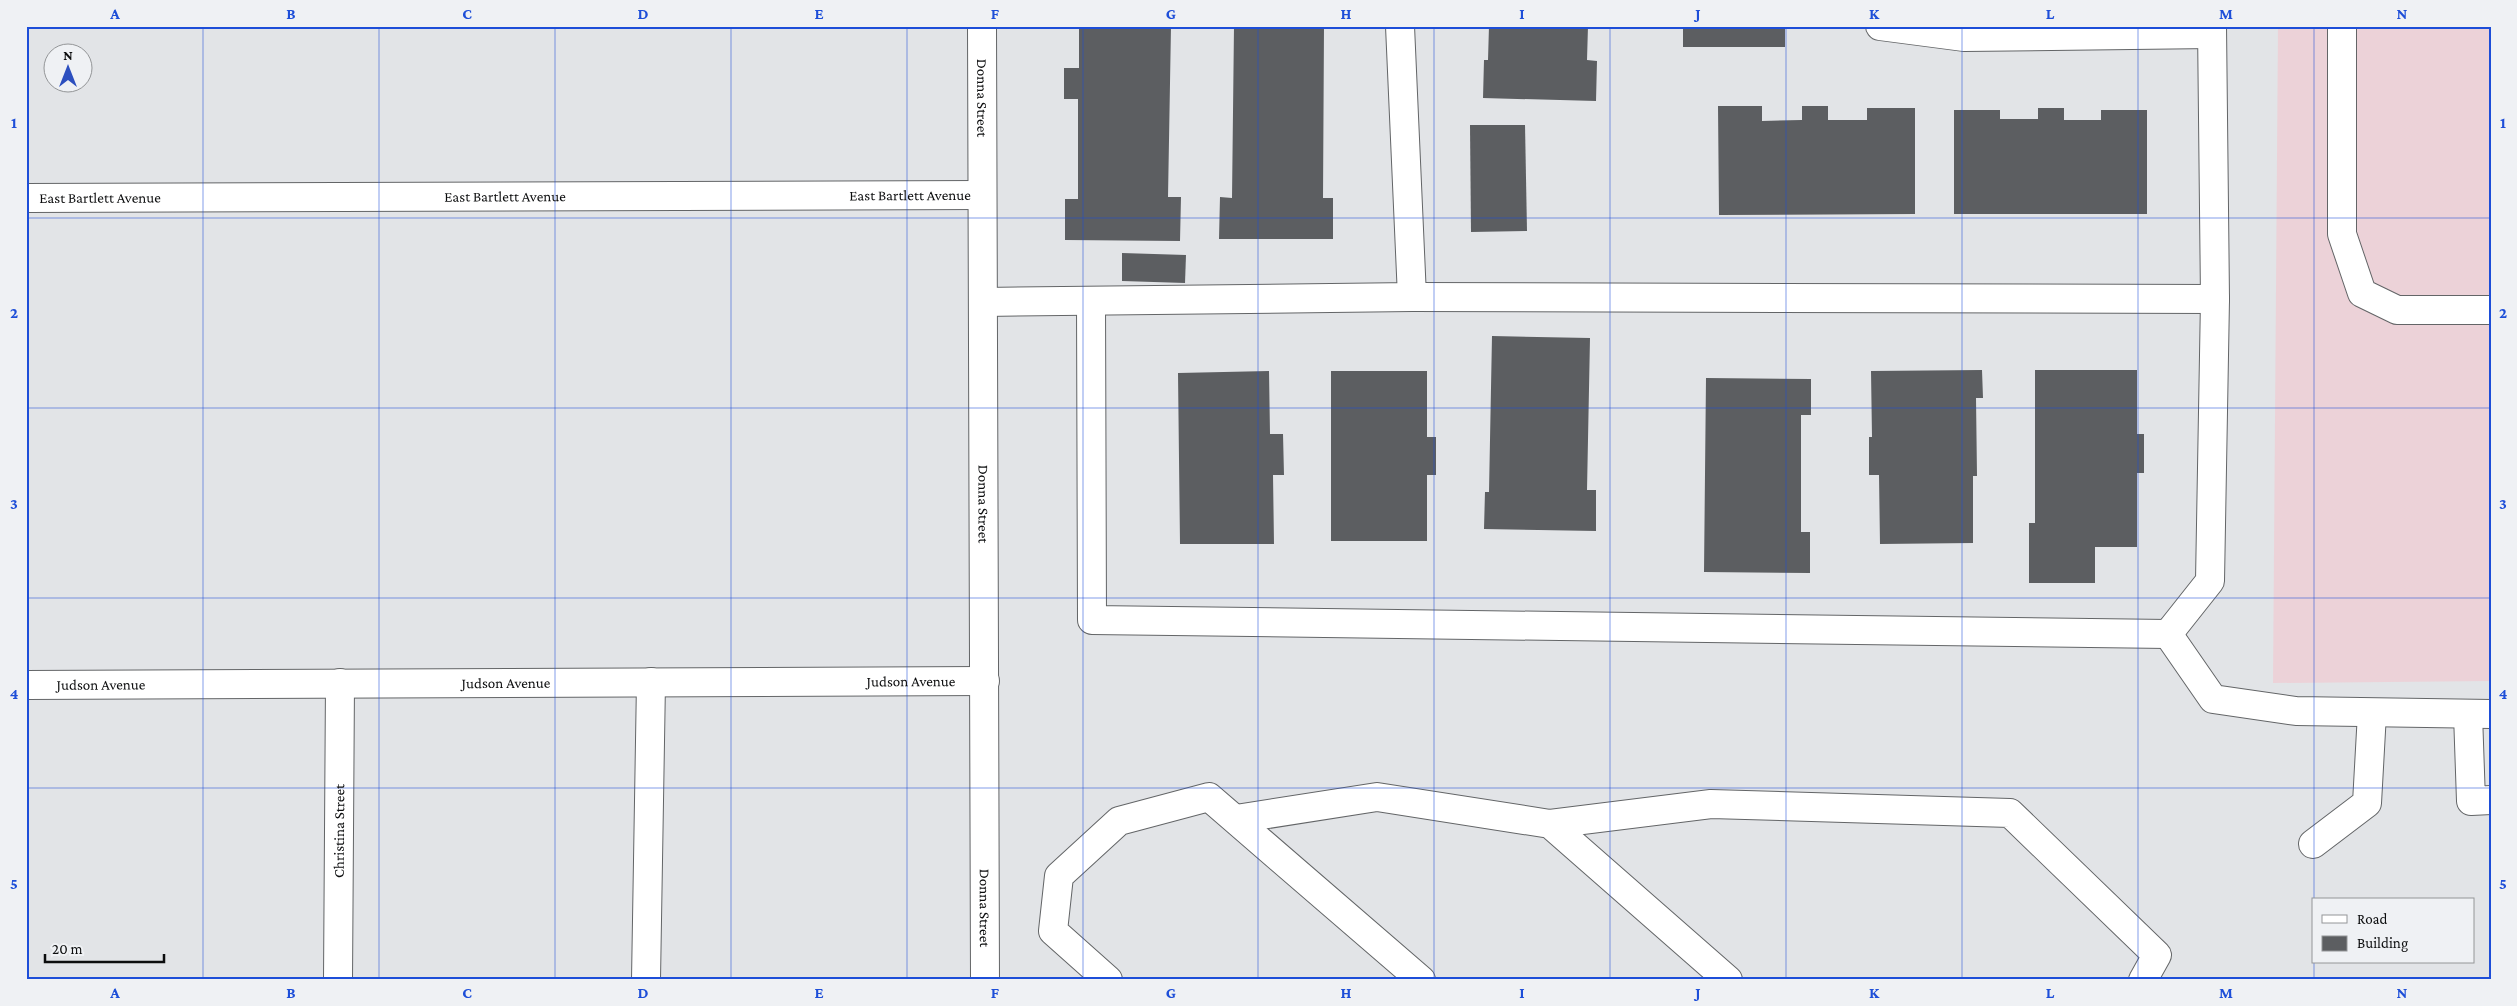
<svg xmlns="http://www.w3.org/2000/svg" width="2517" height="1006" viewBox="0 0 2517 1006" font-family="'Crimson Pro',serif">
  <rect width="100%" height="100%" fill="#e2e4e7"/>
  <!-- commercial -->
  <path fill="#ecd2d8" d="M2278,26H2491V681L2273,683Z"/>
  <!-- building -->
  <g fill="#5c5e61">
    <path d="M1079,26H1171L1168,197H1181L1180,241L1065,240V199H1078V99H1064V68H1079Z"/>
    <path d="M1234,26H1324L1323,198H1333V239H1219L1220,197L1232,198Z"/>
    <path d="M1489,26H1588L1587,60L1597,61L1596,101L1483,98L1484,60H1488Z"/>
    <rect x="1683" y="26" width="102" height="21"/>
    <path d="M1718,106H1762V121L1802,120V106H1828V120H1867V108H1915V214L1719,215Z"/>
    <path d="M2038,108H2064V120H2101V110H2147V214H1954V110H2000V119H2038Z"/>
    <path d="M1470,125H1525L1527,231L1471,232Z"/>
    <path d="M1122,253L1186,255L1185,283L1122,281Z"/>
    <path d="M1492,336L1590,338L1587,490H1596V531L1484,529L1485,492H1489Z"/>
    <path d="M1982,370L1983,398H1976L1977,476H1973V543L1880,544L1879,475H1869V437H1872L1871,371Z"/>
    <path d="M2035,370H2137V434H2144V473H2137V547H2095V583H2029V523H2035Z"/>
    <path d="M1269,371L1270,434H1283L1284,475H1273L1274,544H1180L1178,373Z"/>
    <path d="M1331,371H1427V437H1436V475H1427V541H1331Z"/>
    <path d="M1706,378L1811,379V415H1801V532H1810V573L1704,572Z"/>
  </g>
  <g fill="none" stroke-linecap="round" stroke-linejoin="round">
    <!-- minor casing -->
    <g stroke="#636567" stroke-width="30">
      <g id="minor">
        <path id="s1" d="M982,26L985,980"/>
        <path d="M1880,26L1964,37L2212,34"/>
        <path d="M2342,26V234L2362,293L2397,310H2491"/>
        <path id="s2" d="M26,198L982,195"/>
        <path d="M1412,297L2215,299L2212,26"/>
        <path d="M1091,301L1092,620L2168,634L2210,581L2215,299"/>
        <path d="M983,302L1412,297L1400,26"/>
        <path d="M2168,634L2213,699L2296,711L2491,714"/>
        <path id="s3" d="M26,685L985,681"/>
        <path d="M2468,714L2471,801L2491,800"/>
        <path d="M1236,819L1377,797L1550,824L1728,980"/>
        <path d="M1550,824L1711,804L2010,813L2157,955L2143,980"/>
        <path d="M2313,844L2367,803L2372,713"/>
        <path id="s4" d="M338,980L340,683"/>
        <path d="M646,980L651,682"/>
        <path d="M1108,980L1053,931L1059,876L1119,821L1209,797L1421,980"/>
      </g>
    </g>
    <!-- minor -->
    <use href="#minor" stroke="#fff" stroke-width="28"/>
  </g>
  <!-- grid -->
  <path fill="none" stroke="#1d4ed8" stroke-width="1" stroke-opacity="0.55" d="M203,26V980M379,26V980M555,26V980M731,26V980M907,26V980M1083,26V980M1258,26V980M1434,26V980M1610,26V980M1786,26V980M1962,26V980M2138,26V980M2314,26V900M26,218H2491M26,408H2491M26,598H2491M26,788H2491M2314,962V980"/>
  <g text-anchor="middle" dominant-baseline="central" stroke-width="5" stroke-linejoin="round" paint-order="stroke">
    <!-- street labels -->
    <g font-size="15" fill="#0c0d0e" stroke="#eff1f4">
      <text stroke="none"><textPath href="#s1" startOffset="72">Donna Street</textPath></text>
      <text stroke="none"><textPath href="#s2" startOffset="884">East Bartlett Avenue</textPath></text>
      <text stroke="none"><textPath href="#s2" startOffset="479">East Bartlett Avenue</textPath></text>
      <text stroke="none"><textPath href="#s2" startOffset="74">East Bartlett Avenue</textPath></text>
      <text stroke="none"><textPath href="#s1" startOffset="478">Donna Street</textPath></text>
      <text stroke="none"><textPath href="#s3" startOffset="885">Judson Avenue</textPath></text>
      <text stroke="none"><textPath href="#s3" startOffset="480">Judson Avenue</textPath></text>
      <text stroke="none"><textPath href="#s3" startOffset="75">Judson Avenue</textPath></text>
      <text stroke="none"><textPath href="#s4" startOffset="149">Christina Street</textPath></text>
      <text stroke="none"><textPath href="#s1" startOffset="882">Donna Street</textPath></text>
    </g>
  </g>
  <!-- border -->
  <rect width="2517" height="1006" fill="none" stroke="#eff1f4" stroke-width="55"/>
  <!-- legend -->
  <rect x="2312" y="898" width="162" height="65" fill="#eff1f4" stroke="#949698"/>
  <rect x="2322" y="915" width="25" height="8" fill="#ffffff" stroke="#949698"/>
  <text x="2357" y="924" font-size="15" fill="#0c0d0e">Road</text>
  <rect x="2322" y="936" width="25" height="15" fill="#5c5e61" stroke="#949698"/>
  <text x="2357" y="948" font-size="15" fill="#0c0d0e">Building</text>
  <!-- north arrow -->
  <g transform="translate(68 68)"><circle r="24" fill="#eff1f4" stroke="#949698"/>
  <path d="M0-4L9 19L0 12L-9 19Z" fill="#2c4fbf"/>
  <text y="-8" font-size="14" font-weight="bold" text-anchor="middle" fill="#0c0d0e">N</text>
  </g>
  <!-- scale -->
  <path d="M45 954v8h119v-8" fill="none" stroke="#0c0d0e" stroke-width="2.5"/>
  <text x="52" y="954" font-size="15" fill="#0c0d0e" stroke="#eff1f4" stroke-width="4" paint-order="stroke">20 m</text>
  <rect x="28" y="28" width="2462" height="950" fill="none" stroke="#1d4ed8" stroke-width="2"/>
  <g font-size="16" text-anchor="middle" font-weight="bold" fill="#1d4ed8">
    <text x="115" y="19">A</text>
    <text x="291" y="19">B</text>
    <text x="467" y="19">C</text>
    <text x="643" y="19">D</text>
    <text x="819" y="19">E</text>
    <text x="995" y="19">F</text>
    <text x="1171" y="19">G</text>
    <text x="1346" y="19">H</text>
    <text x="1522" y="19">I</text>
    <text x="1698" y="19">J</text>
    <text x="1874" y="19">K</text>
    <text x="2050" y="19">L</text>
    <text x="2226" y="19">M</text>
    <text x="2402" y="19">N</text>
    <text x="14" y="128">1</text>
    <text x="2503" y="128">1</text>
    <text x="14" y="318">2</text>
    <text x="2503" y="318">2</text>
    <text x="14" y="509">3</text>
    <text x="2503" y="509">3</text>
    <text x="14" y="699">4</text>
    <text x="2503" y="699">4</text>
    <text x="14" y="889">5</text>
    <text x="2503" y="889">5</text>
    <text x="115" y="998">A</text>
    <text x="291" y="998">B</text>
    <text x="467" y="998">C</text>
    <text x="643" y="998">D</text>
    <text x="819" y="998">E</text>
    <text x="995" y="998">F</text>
    <text x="1171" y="998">G</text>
    <text x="1346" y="998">H</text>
    <text x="1522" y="998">I</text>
    <text x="1698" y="998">J</text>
    <text x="1874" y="998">K</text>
    <text x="2050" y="998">L</text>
    <text x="2226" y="998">M</text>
    <text x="2402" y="998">N</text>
  </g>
</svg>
